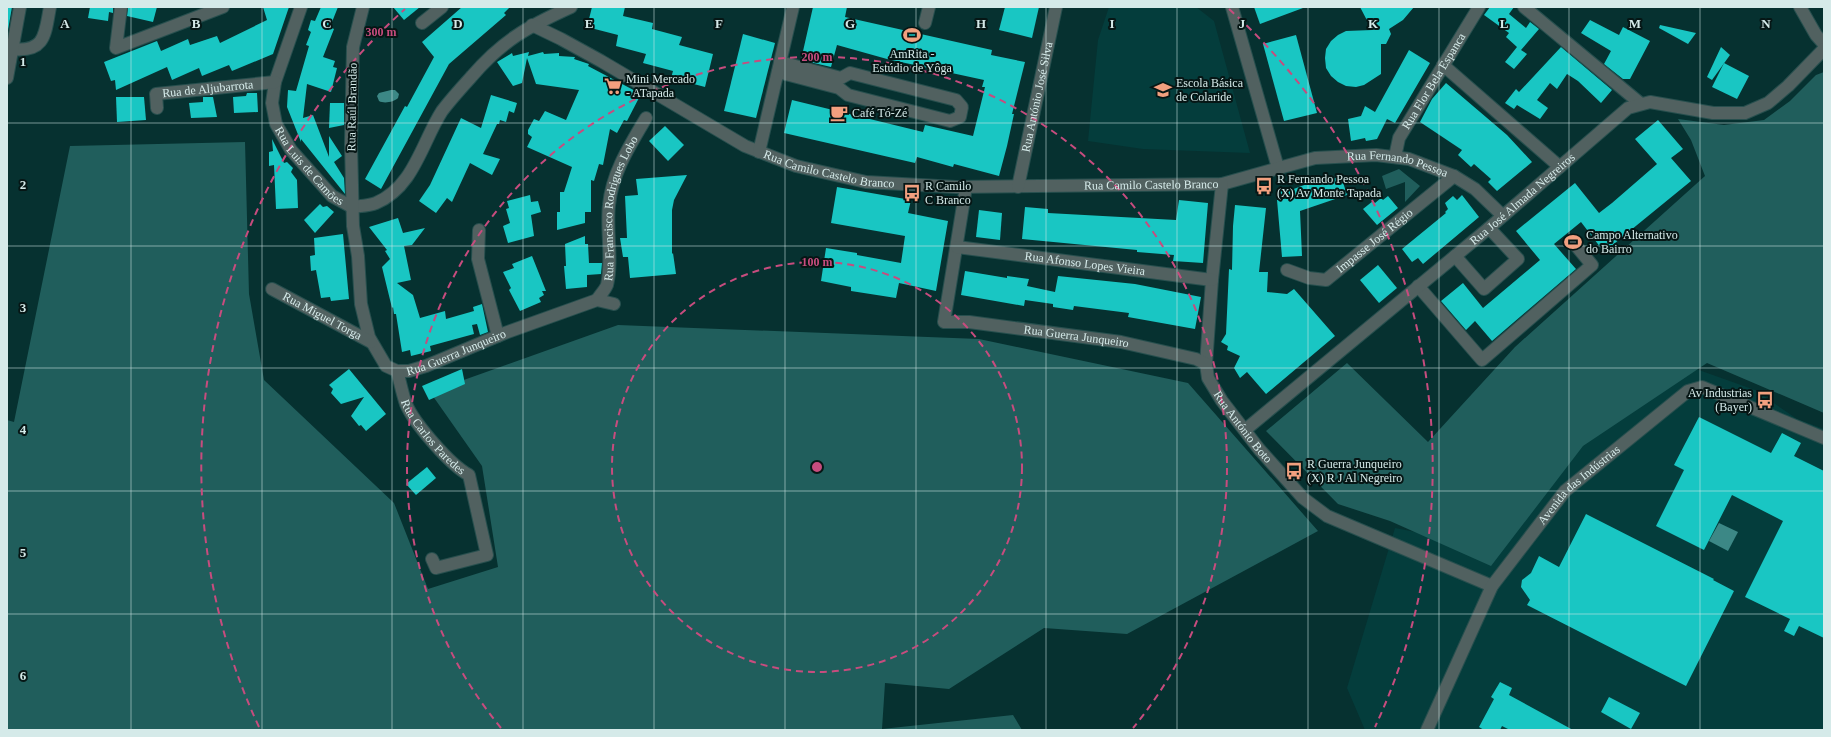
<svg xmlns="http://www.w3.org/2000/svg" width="1831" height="737" viewBox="0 0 1831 737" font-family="'Times New Roman',serif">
  <rect width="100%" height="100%" fill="#063130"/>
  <!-- built -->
  <g fill="#043d3c">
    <path d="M1109,7H1196L1214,21L1250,153L1143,149L1088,141L1098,40Z"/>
    <path d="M1696,369L1755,390L1797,419L1824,429V730H1365L1347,688L1395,528L1493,547L1556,465L1648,400Z"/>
  </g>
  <!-- green -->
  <g fill="#205e5c">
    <path d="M1824,72V413L1707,363L1583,446L1491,566L1390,521L1338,504L1266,431L1347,363L1428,442L1515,347L1705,176L1691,140L1678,119L1724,125L1764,120L1790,101L1816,75Z"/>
    <path d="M245,142L249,294L264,380L394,503L428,589L498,567L482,466L430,392L618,325L979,339L1188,383L1318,531L1127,634L1044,628L949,689L885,683L882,729L1013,715L1022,730H8L7,420L14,422L70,146Z"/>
    <path d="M1399,169L1420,186L1405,202V182L1386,189L1382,176Z"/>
  </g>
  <!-- water -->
  <g fill="#3c8886">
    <path d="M391,90H395L399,94L398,98C394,102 384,104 379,101L377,96L379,93Z"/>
    <path d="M1719,523L1738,532L1728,551L1709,541Z"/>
  </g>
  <!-- building -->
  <g fill="#19c6c3">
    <path d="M7,7H12L7,36Z"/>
    <path d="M90,7H113V13L109,12L108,21L88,18Z"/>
    <path d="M128,7H157L153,22L127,16Z"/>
    <path d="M263,7H289L273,54L232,71L229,65L202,76L199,68L172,80L167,67L116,90L115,80L111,81L104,62L157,41L161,51L188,39L190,45L217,36L220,43L267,20Z"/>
    <path d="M321,7H338L330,27L334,29L323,57L335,61L333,67L337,68L331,92L307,84L303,118L313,115L329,157V136L342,156L334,162L344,178L345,194L301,139V142L287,107L288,90L296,91L309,46L306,45L311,32L308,30L311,20L315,21Z"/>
    <path d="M393,7H420L404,20Z"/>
    <path d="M462,7H510L504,13L506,15L449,64L381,189L365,179L405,106L407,107L434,57L422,42Z"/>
    <path d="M592,7H625L623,16L653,23L652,29L682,37L679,45L713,54L705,87L671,78L673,71L643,63L646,54L616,46L618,35L587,27Z"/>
    <path d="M813,7H847L845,17L992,50L991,55L1025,62L1012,114H1014L1007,146L999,176L954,164L953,167L917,157L915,163L784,133L792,100L923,132L925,125L973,136L985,87H982L984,80L887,59L837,45L831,67L801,60Z"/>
    <path d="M1005,7H1039L1032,38L999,30Z"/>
    <path d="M1254,7H1303V8L1260,24Z"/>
    <path d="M1360,7H1414L1403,20L1389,29L1391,34L1386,44H1381V74L1364,85L1356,87L1346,86L1338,82L1331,76L1326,68L1325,58L1326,49L1331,41L1338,35L1346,31L1372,30Z"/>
    <path d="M1490,7H1514L1509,14L1526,28L1530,22L1539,29L1521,50L1527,54L1514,69L1505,62L1517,47L1506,37L1509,33L1484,15Z"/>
    <path d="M1590,20L1619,35L1623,27L1650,41L1630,79H1623L1604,64L1611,51L1581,33Z"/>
    <path d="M1660,25L1696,33L1688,44L1659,28Z"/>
    <path d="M743,34L775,43L756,118L724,111Z"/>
    <path d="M1296,35L1317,113L1284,121L1263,44Z"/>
    <path d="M1561,47L1612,90L1601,103L1578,81L1567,74L1557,89L1550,83L1537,100L1548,108L1540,119L1517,105L1514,109L1505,103L1516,89L1519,92Z"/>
    <path d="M1721,47L1730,55L1712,80L1707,77Z"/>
    <path d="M1409,50L1430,63L1395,123L1387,119L1377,139L1366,141L1365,138L1351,141L1348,119L1361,116L1365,106L1375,112Z"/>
    <path d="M529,52L528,56L543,52L544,54L559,53V56L575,57L574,59L589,64L588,66L641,94L627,121L624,120L617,133L610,129L603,165L599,164L594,181L591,180V212H585V223L557,230V212H560V192H564L572,167L527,147L532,137L528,134V130L534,119L539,121L545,111L566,120L579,90L536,84L527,58L522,83L513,86L497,62L512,53L513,56Z"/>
    <path d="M1724,63L1749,76L1737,99L1712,87Z"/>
    <path d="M1446,83L1507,135L1532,162L1497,191L1488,182L1491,179L1474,164L1471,167L1458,155L1462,150L1420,122L1432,99Z"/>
    <path d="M247,93H257L258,112L234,113L233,97L246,96Z"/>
    <path d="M491,95L517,103L514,113L509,111L506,122L500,120L499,124H497L483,154L500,159L492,175L470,163L452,202L447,198L436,213L419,201L430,185L461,118L481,128Z"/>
    <path d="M116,97H144L146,120L117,122Z"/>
    <path d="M203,97H213L217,117L191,118L189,103L203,102Z"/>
    <path d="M330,103H344V125L329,128Z"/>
    <path d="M1658,120L1683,149L1671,158L1691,181L1604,252L1581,222L1554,244L1576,269L1492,341L1475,321L1466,330L1441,301L1463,283L1483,308L1540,260L1516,231L1575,183L1599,213L1612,203L1657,164L1635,139Z"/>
    <path d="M665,126L684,145L668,161L649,141Z"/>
    <path d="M272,139L284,163L287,162L293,168L291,172L297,180L298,208L276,209L274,165L269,166V152L273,151Z"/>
    <path d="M687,175L674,200L672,210V254L673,253L676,274L630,278L628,257H623L620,238H627L625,196L638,195L636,179Z"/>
    <path d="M1328,176L1330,180L1341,176L1347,195L1300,211L1302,256L1282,257L1277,200H1283L1280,191L1289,187L1291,190Z"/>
    <path d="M837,187L911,200L908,213L948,221L936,291L899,283L896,298L851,291V287L821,281L826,248L857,253V255L901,263L905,236L831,223Z"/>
    <path d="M530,195L531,202L538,201L541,212L531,215L534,236L508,243L503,226L510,223L506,209L509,208L507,201Z"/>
    <path d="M1462,195L1479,217L1423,264L1418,258L1412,262L1402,249L1446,213L1445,212L1448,209L1445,203L1453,196L1457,200Z"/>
    <path d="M1388,196L1398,208L1377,225L1363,209L1373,201L1375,203L1381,198L1383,200Z"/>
    <path d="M1179,200L1208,203L1203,263L1173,261L1174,255L1137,252V250L1022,239L1025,207L1048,209V213L1176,220Z"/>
    <path d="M320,204L323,207L327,206L334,212L315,233L304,220Z"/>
    <path d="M1235,205L1266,208L1259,272H1268L1267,292L1287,294L1294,289L1335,336L1266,394L1247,372L1240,378L1234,368L1240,356L1227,350L1228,346L1221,342L1226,334L1229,269L1232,270L1233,226Z"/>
    <path d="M979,210L1002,213L1000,240L976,237Z"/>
    <path d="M398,218L403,233L425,228L412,245L404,246L411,280L397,283L413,295L420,318L445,311L446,319L474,311L473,307L482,304L488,332L480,335L477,324L472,325L474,334L430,346L431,351L411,356L410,350L402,352L396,314H394L393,307L392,308L382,267L390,259L385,251L387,250L369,227Z"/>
    <path d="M343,234L349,299L331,301L330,297L321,298L316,270L311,271L310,256L315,255L314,238Z"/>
    <path d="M585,236V244H588L589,263H602L601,274L587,275V287L566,289L564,266H566L565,244Z"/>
    <path d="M532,256L546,291H542L544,295L539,298L541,302L520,311L509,290L511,288L503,272L514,268L512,264Z"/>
    <path d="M1378,265L1397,288L1379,303L1360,280Z"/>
    <path d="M965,271L1007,278V276L1029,279L1027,286L1055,292L1058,276L1135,284L1201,297L1195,329L1128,317L1129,313L1074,306L1073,310L1053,307V304L1025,300L1024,306L961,295Z"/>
    <path d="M349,369L386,414L366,431L361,425L359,426L351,416L364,397L341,404L331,393L333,389L329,385Z"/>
    <path d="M462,369L465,384L429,400L422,386Z"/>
    <path d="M1699,417L1771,453L1782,433L1801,443L1794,456L1824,471V638L1799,626L1794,636L1784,631L1790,619L1745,597L1783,521L1732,495L1704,550L1656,526L1684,470L1674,465Z"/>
    <path d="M427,467L436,478L416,495L406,484Z"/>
    <path d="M1586,514L1714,579L1713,580L1734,591L1686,686L1527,605L1530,600L1521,587L1522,580L1531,573L1539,556L1559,567Z"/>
    <path d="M1500,682L1512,688L1509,695L1573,730H1510L1502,726L1500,730H1484L1479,727L1494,699L1491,697Z"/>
    <path d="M1609,697L1640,713L1631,729L1601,712Z"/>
  </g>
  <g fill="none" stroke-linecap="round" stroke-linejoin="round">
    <!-- minor casing -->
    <g stroke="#274f4e" stroke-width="14">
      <g id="minor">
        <path d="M121,7L116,48L223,7"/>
        <path id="s1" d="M301,7L275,82L272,103L276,124L291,150L332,196L352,207C359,206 369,206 376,203C414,187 422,142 442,111C451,99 462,87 472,76C503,40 529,26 571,7"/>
        <path id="s2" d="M363,7L353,47L351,144L353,226L358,256L361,304L369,337L386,366L397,371H409L426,366L505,333L597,300L614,304"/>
        <path d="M1232,7L1278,168"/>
        <path d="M1524,7L1641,104"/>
        <path d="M1800,7L1816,35L1824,44"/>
        <path d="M422,23L442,7"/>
        <path d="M925,23L929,7"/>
        <path id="s3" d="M532,25L561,39L601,61L745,146L796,166L866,182L956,187L1222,184L1315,158L1376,155L1409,159L1454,176L1475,189L1503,216"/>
        <path d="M12,49C46,53 45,33 50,7"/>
        <path d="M1443,65L1560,167"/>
        <path d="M778,72L839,88L848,95L950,121L960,117L962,107L956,100L850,73L841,78L780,62"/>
        <path d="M7,78L20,7"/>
        <path id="s4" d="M157,108L156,94L275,82"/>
        <path d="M759,152L793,7"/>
        <path id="s5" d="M1395,157L1399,138L1479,7"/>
        <path id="s6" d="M1222,184L1212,280L1206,364L1208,378L1222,401L1259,449L1303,498L1327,516L1492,586"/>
        <path id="s7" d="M966,187L944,322H969L1121,342L1196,359L1206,364"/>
        <path id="s8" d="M1018,187L1056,7"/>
        <path d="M479,230L478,259L498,336"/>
        <path id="s9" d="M957,247L1212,280"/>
        <path d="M1455,256L1484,289L1518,259L1489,228"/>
        <path id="s10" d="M1287,270L1309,278L1326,280L1454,176"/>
        <path d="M1418,286L1482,360L1592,265L1573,242"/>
        <path id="s11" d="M272,289L371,342"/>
        <path id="s12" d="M597,300C600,295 605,290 607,285C613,260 606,230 609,205C612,173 630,145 646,118"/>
        <path id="s13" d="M397,371C400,381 402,393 406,404C414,423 450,465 469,475L487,555L436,568L432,559"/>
        <path id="s14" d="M1245,430L1489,228L1628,108L1650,102L1713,113H1745L1768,103L1788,86L1824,49"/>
        <path id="s15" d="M1427,730L1492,586L1565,491L1688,391L1702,387L1824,438"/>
      </g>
    </g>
    <!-- minor -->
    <use href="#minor" stroke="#516160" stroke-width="12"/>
  </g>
  <!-- grid -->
  <path fill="none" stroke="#d5eae9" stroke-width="1" stroke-opacity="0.55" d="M131,7V730M262,7V730M392,7V730M523,7V730M654,7V730M785,7V730M916,7V730M1046,7V730M1177,7V730M1308,7V730M1439,7V730M1569,7V730M1700,7V730M7,123H1824M7,246H1824M7,368H1824M7,491H1824M7,614H1824"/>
  <!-- distance rings -->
  <g fill="none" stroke="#c74c7e" stroke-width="2" stroke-dasharray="7 5">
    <circle cx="817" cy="467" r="205"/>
    <path d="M501 728A410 410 0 1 1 1133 728"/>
    <path d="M259 727A616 616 0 0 1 405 9M1229 9A616 616 0 0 1 1375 727"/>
  </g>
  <!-- icons -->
  <defs>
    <g id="stadium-bare" transform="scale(1.38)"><path d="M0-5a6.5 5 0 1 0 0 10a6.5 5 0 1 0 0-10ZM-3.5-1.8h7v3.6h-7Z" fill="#f2a07f" stroke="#061615" stroke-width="2.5" paint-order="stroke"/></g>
    <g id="supermarket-bare" transform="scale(1.38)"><path d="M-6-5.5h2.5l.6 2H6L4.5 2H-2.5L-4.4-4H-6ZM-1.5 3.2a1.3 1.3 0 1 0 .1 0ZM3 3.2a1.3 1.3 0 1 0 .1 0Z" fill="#f2a07f" stroke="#061615" stroke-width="2.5" paint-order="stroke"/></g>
    <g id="school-bare" transform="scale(1.38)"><path d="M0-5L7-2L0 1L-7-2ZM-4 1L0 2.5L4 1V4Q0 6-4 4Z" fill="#f2a07f" stroke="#061615" stroke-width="2.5" paint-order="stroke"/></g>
    <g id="cafe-bare" transform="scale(1.38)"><path d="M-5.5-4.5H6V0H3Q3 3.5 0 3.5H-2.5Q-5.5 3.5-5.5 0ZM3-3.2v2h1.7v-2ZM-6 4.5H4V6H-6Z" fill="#f2a07f" stroke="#061615" stroke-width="2.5" paint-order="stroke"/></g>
    <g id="bus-bare" transform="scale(1.38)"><path d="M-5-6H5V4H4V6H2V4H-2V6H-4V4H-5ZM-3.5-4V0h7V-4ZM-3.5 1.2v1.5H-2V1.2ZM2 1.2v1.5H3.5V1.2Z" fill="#f2a07f" stroke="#061615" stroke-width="2.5" paint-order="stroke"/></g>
  </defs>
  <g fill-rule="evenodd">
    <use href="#stadium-bare" x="912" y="35"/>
    <use href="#supermarket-bare" x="613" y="86"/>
    <use href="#school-bare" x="1163" y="90"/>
    <use href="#cafe-bare" x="839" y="113"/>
    <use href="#bus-bare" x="1264" y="186"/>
    <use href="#bus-bare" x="912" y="193"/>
    <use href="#stadium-bare" x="1573" y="242"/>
    <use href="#bus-bare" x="1765" y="400"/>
    <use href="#bus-bare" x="1294" y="471"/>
  </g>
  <g text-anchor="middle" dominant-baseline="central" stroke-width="4" stroke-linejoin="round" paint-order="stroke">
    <!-- poi labels -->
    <g font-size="12" fill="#d5eae9" stroke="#061615" text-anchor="start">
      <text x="912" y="54" text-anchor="middle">AmRita -<tspan x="912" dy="14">Estúdio de Yôga</tspan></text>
      <text x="626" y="79">Mini Mercado<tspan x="626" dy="14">- ATapada</tspan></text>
      <text x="1176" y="83">Escola Básica<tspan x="1176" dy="14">de Colaride</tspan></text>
      <text x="852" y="113">Café Tó-Zé</text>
      <text x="1277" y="179">R Fernando Pessoa<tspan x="1277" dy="14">(X) Av Monte Tapada</tspan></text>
      <text x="925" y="186">R Camilo<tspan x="925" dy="14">C Branco</tspan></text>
      <text x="1586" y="235">Campo Alternativo<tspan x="1586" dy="14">do Bairro</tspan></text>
      <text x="1752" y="393" text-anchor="end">Av Industrias<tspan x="1752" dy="14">(Bayer)</tspan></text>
      <text x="1307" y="464">R Guerra Junqueiro<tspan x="1307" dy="14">(X) R J Al Negreiro</tspan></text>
    </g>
    <!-- street labels -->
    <g font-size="12" fill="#d5eae9" stroke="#061615">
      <text stroke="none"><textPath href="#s5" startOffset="86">Rua Flor Bela Espanca</textPath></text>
      <text stroke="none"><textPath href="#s4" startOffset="66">Rua de Aljubarrota</textPath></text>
      <text stroke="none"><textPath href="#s8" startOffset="92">Rua António José Silva</textPath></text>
      <text transform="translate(352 107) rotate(-89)">Rua Raúl Brandão</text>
      <text stroke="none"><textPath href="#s1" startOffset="176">Rua Luis de Camões</textPath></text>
      <text stroke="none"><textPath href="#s3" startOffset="908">Rua Fernando Pessoa</textPath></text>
      <text stroke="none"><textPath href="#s3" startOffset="333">Rua Camilo Castelo Branco</textPath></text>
      <text stroke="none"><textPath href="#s3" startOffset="657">Rua Camilo Castelo Branco</textPath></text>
      <text stroke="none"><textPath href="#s14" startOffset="361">Rua José Almada Negreiros</textPath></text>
      <text stroke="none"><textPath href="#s12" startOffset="97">Rua Francisco Rodrigues Lobo</textPath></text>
      <text stroke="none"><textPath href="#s10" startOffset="103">Impasse José Régio</textPath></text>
      <text stroke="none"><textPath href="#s9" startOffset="129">Rua Afonso Lopes Vieira</textPath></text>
      <text stroke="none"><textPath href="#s11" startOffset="57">Rua Miguel Torga</textPath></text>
      <text stroke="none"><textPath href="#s7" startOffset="270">Rua Guerra Junqueiro</textPath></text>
      <text stroke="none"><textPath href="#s2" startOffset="441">Rua Guerra Junqueiro</textPath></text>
      <text stroke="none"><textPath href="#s6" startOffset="255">Rua António Boto</textPath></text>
      <text stroke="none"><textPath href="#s13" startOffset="77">Rua Carlos Paredes</textPath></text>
      <text stroke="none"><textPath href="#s15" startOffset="292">Avenida das Indústrias</textPath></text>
    </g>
  </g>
  <g font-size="13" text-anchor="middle" font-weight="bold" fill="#d5eae9" stroke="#061615" stroke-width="4" stroke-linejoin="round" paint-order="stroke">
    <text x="65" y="28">A</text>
    <text x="196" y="28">B</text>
    <text x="327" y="28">C</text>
    <text x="458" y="28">D</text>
    <text x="589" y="28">E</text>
    <text x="719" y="28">F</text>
    <text x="850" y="28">G</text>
    <text x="981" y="28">H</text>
    <text x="1112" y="28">I</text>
    <text x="1242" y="28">J</text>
    <text x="1373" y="28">K</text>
    <text x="1504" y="28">L</text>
    <text x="1635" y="28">M</text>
    <text x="1766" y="28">N</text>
    <text x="23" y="66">1</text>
    <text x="23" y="189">2</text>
    <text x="23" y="312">3</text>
    <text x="23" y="434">4</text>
    <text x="23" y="557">5</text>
    <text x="23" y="680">6</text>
  </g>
  <circle cx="817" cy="467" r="6" fill="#c74c7e" stroke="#061615" stroke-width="2"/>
  <g font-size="12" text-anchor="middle" font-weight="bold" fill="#c74c7e" stroke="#061615" stroke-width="4" stroke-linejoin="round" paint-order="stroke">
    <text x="381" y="36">300 m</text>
    <text x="817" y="61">200 m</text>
    <text x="817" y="266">100 m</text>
  </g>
  <!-- border -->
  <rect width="1831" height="737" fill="none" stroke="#d5eae9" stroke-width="16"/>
</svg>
